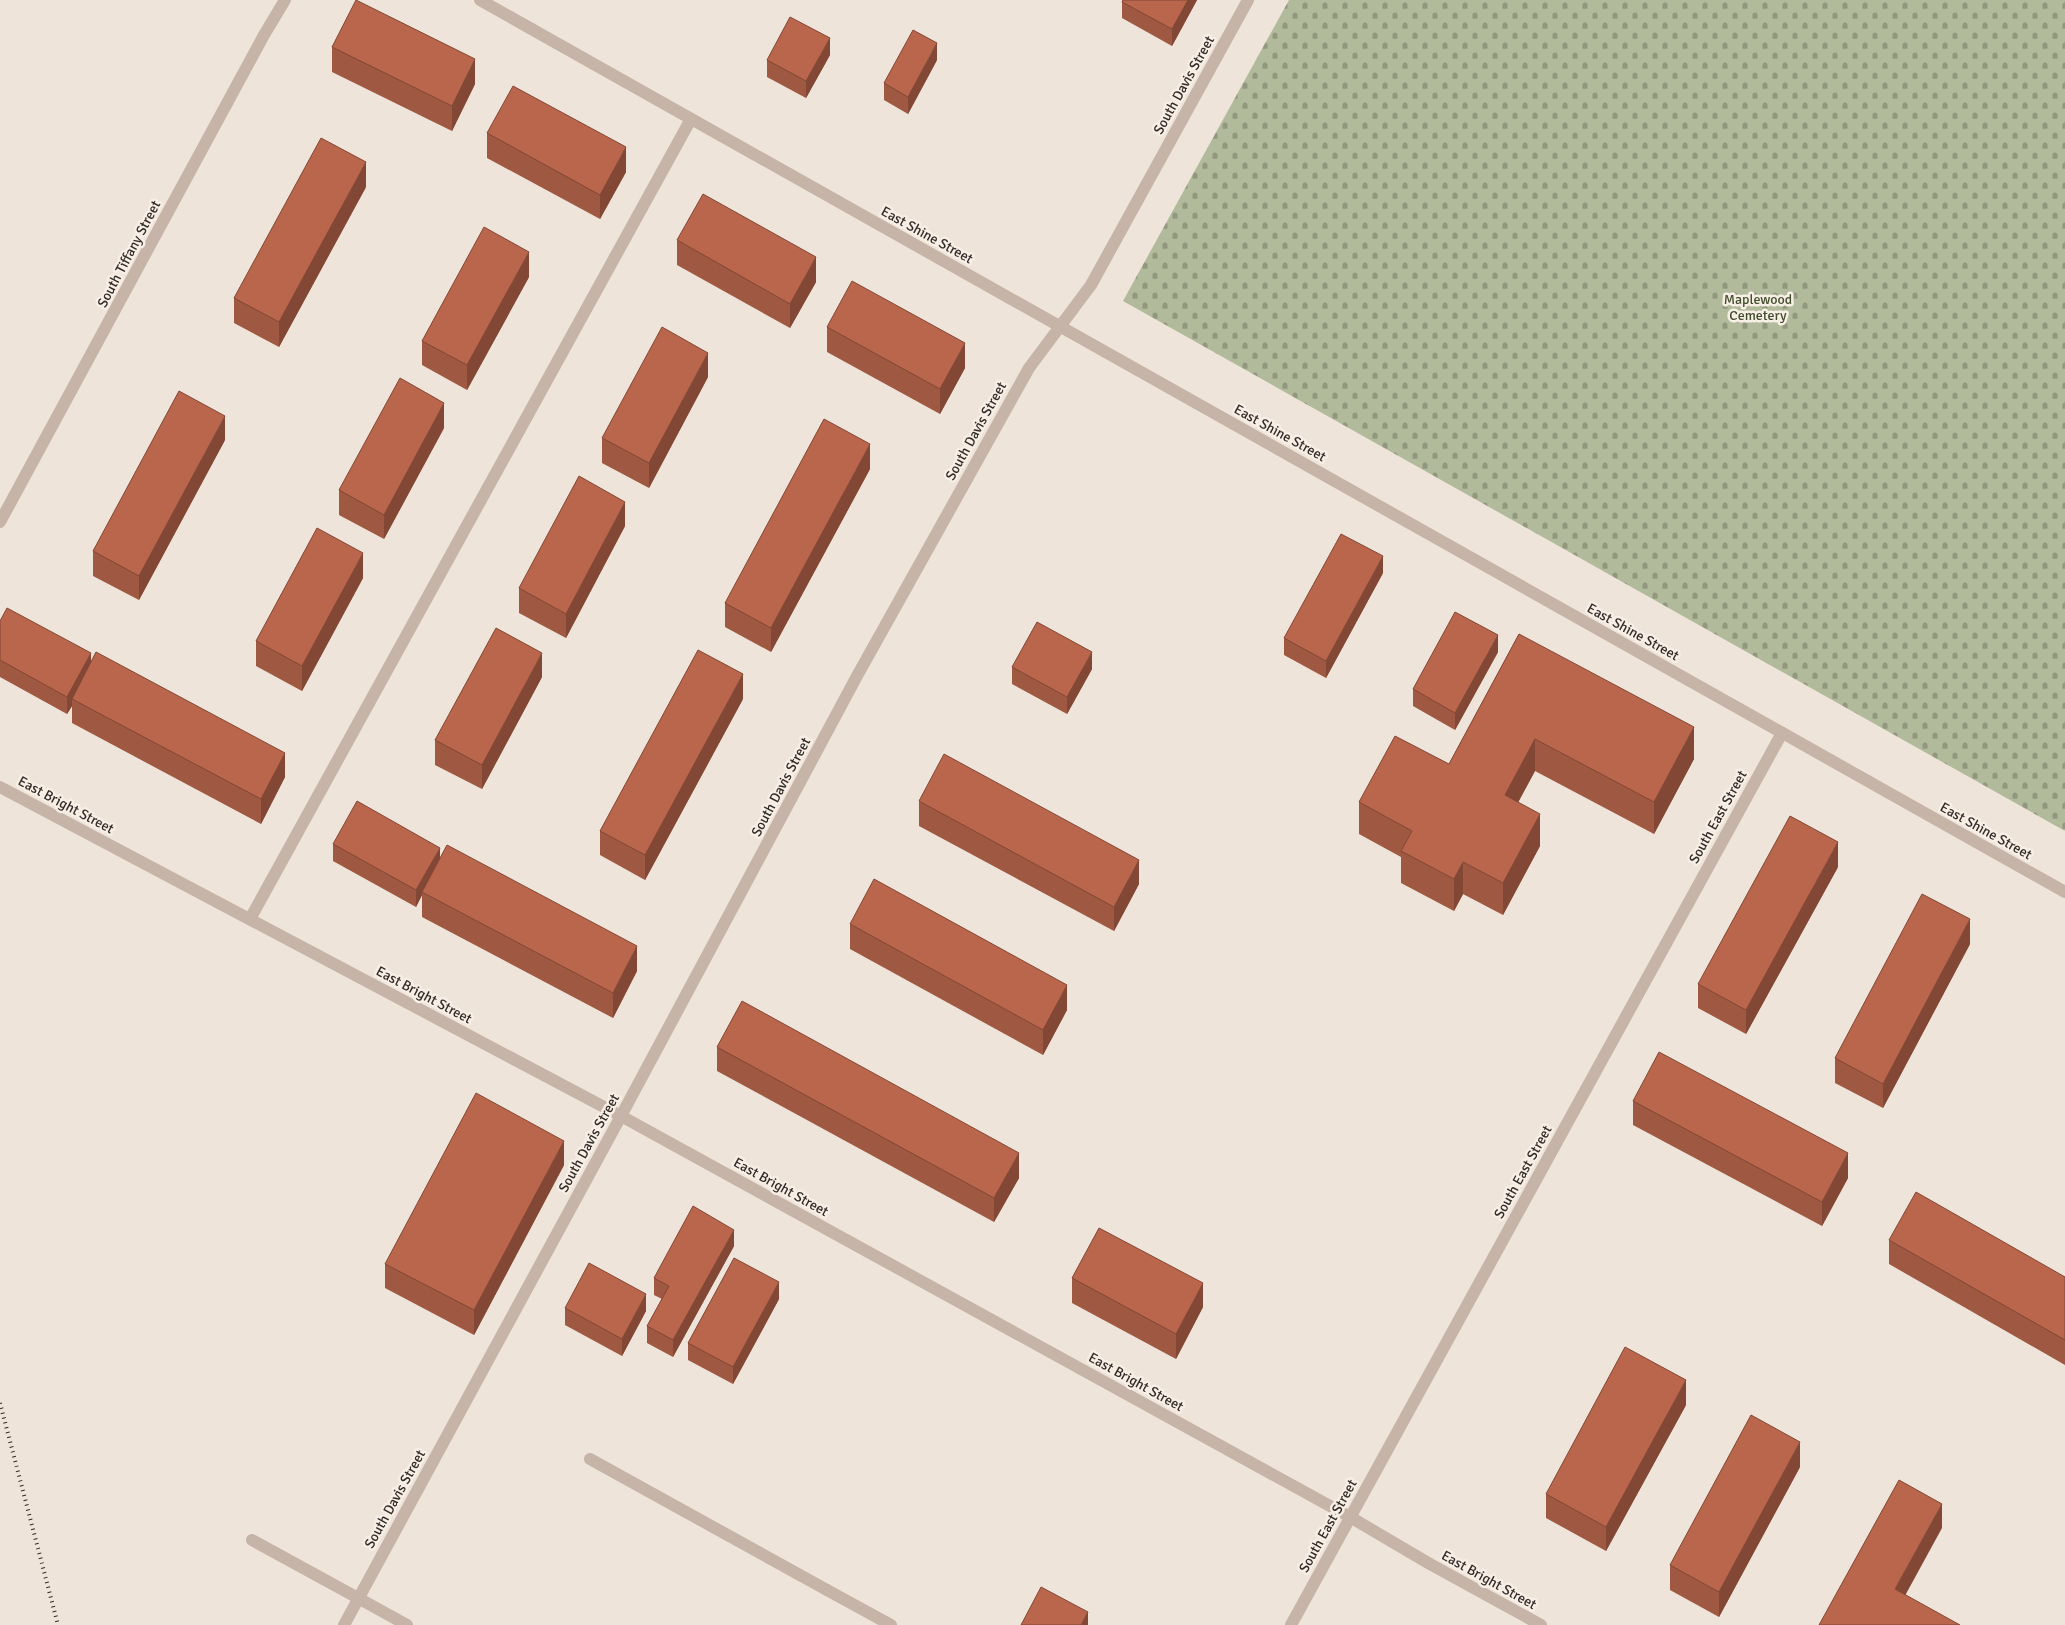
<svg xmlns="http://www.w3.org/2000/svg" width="2065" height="1625" viewBox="0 0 2065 1625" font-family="Signika,sans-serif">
  <defs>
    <pattern id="cemetery-stones" width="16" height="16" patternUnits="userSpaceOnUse" patternTransform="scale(1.25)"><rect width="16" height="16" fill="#b1bb9b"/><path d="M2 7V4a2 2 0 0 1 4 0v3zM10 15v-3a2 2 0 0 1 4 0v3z" fill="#91987e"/></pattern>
  </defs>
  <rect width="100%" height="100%" fill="#eee4d9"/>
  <!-- cemetery -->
  <path fill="url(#cemetery-stones)" d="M1289,0H2065V831L1123,301Z"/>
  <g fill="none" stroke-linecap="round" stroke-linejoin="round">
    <!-- service -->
    <g stroke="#c5b4a7" stroke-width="12">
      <path d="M250,919L691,119"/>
      <path d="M590,1459L827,1590"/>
      <path d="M252,1540L358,1598"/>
    </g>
    <!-- minor -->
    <g stroke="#c5b4a7" stroke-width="12">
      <path d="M480,0L2065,892"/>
      <path d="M0,522L264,35L285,0"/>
      <path d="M0,787L621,1116L1350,1517L1430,1564L1541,1625"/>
      <path d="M827,1590L891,1625"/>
      <path d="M358,1598L407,1625"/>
      <path d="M344,1625L621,1116L857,676L1029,368L1091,285L1248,0"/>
      <path d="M1291,1625L1782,733"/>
    </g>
    <!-- rail -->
    <path stroke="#322a26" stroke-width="4" stroke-dasharray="1 4" stroke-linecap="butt" d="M0,1403L58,1625"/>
  </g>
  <!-- wall -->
  <g fill="#9f5841">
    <path d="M1123,0H1197L1172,46L1122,18V2Z"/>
    <path d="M332,47L475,84L452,131L332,72Z"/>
    <path d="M830,55L806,98L767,77V60Z"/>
    <path d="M937,60L908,114L884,100V83Z"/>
    <path d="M487,133L626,172L600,219L487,158Z"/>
    <path d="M366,187L279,347L234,323V298Z"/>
    <path d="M677,240L816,282L790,328L677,265Z"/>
    <path d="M529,277L467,390L422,365V341Z"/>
    <path d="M827,327L965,368L940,414L827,352Z"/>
    <path d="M708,377L649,488L602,463V438Z"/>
    <path d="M444,428L384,539L339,515V490Z"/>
    <path d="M225,440L139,600L93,576V551Z"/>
    <path d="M870,469L771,652L725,627V603Z"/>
    <path d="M625,526L566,638L519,613V588Z"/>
    <path d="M1383,573L1326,678L1284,655V638Z"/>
    <path d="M363,578L302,691L256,666V641Z"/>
    <path d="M0,621L91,662L285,777L261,824L72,723V706L67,714L0,677Z"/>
    <path d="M1519,634L1694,759L1654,834L1535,771L1518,802L1540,846L1503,915L1463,894L1454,911L1401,883V857L1359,834V802L1449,764Z"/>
    <path d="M1498,652L1455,730L1413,706V689Z"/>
    <path d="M1012,667L1092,669L1067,714L1012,684Z"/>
    <path d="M542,677L482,789L435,765V740Z"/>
    <path d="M743,699L645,880L600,855V831Z"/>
    <path d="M919,801L1139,884L1114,931L919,826Z"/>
    <path d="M333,844L440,860L637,971L613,1018L422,917V895L416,907L333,861Z"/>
    <path d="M1838,867L1746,1034L1698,1008V984Z"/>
    <path d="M850,924L1067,1010L1043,1055L850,949Z"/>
    <path d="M1970,944L1883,1108L1835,1083V1058Z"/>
    <path d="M717,1047L1019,1178L994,1222L717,1071Z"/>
    <path d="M1633,1101L1848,1178L1822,1226L1633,1125Z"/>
    <path d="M564,1165L474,1335L385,1288V1264Z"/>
    <path d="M1889,1240L2065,1277V1365L1889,1264Z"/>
    <path d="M734,1246L673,1357L647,1343V1326L662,1299L654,1295V1278Z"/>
    <path d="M1072,1278L1203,1307L1176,1359L1072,1303Z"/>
    <path d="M779,1299L733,1384L688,1360V1343Z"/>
    <path d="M565,1308L646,1311L622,1356L565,1325Z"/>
    <path d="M1686,1405L1606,1551L1546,1518V1494Z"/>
    <path d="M1800,1467L1719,1617L1670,1590V1565Z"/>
  </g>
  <!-- shaded-wall -->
  <g fill="#824735">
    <path d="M1188,0H1197L1172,46V29Z"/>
    <path d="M830,38V55L806,98V81Z"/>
    <path d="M937,43V60L908,114V97Z"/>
    <path d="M475,59V84L452,131V106Z"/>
    <path d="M626,147V172L600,219V195Z"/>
    <path d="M366,162V187L279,347V322Z"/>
    <path d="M529,252V277L467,390V365Z"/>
    <path d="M816,257V282L790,328V304Z"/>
    <path d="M965,343V368L940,414V389Z"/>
    <path d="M708,353V377L649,488V463Z"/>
    <path d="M444,403V428L384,539V515Z"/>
    <path d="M225,416V440L139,600V576Z"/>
    <path d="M870,444V469L771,652V628Z"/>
    <path d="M625,502V526L566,638V614Z"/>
    <path d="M363,553V578L302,691V666Z"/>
    <path d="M1383,556V573L1326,678V661Z"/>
    <path d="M1498,635V652L1455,730V713Z"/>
    <path d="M1092,652V669L1067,714V697Z"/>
    <path d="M91,653V670L72,699V706L67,714V697Z"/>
    <path d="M542,653V677L482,789V765Z"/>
    <path d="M743,674V699L645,880V855Z"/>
    <path d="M1694,727V759L1654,834V802Z"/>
    <path d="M1535,739V771L1505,827V795Z"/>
    <path d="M285,753V777L261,824V799Z"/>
    <path d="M1540,814V846L1503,915V883Z"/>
    <path d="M1838,842V867L1746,1034V1010Z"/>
    <path d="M440,848V865L422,892V895L416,907V890Z"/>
    <path d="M1139,860V884L1114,931V907Z"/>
    <path d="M1463,862V894L1454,911V879Z"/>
    <path d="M1970,919V944L1883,1108V1084Z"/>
    <path d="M637,946V971L613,1018V993Z"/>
    <path d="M1067,985V1010L1043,1055V1030Z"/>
    <path d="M564,1141V1165L474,1335V1310Z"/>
    <path d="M1019,1153V1178L994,1222V1198Z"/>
    <path d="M1848,1153V1178L1822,1226V1202Z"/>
    <path d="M734,1230V1246L673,1357V1340Z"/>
    <path d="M779,1282V1299L733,1384V1367Z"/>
    <path d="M1203,1283V1307L1176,1359V1334Z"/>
    <path d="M646,1294V1311L622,1356V1339Z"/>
    <path d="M1686,1380V1405L1606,1551V1527Z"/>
    <path d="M1800,1442V1467L1719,1617V1592Z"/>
    <path d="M1942,1504V1528L1895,1614V1589Z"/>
    <path d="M1088,1612V1625H1081Z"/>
  </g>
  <!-- building -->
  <g fill="#b9664c" stroke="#824735">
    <path d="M356,0L475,59L452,106L332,47Z"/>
    <path d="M1123,0H1188L1172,29L1122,2Z"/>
    <path d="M790,17L830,38L806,81L767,60Z"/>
    <path d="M913,30L937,43L908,97L884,83Z"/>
    <path d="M513,86L626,147L600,195L487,133Z"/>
    <path d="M321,138L366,162L279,322L234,298Z"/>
    <path d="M703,194L816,257L790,304L677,240Z"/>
    <path d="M484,227L529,252L467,365L422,341Z"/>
    <path d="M852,281L965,343L940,389L827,327Z"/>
    <path d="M662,327L708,353L649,463L602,438Z"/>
    <path d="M400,378L444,403L384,515L339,490Z"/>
    <path d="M179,391L225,416L139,576L93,551Z"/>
    <path d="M824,419L870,444L771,628L725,603Z"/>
    <path d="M579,476L625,502L566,614L519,588Z"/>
    <path d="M317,528L363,553L302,666L256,641Z"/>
    <path d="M1341,534L1383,556L1326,661L1284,638Z"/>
    <path d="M7,608L91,653L67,697L0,660V621Z"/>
    <path d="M1455,612L1498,635L1455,713L1413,689Z"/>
    <path d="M1037,622L1092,652L1067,697L1012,667Z"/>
    <path d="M496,628L542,653L482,765L435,740Z"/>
    <path d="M1519,634L1694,727L1654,802L1535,739L1505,795L1540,814L1503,883L1463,862L1454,879L1401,851L1412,831L1359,802L1395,736L1449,764Z"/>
    <path d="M698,650L743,674L645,855L600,831Z"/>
    <path d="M96,652L285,753L261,799L72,699Z"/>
    <path d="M944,754L1139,860L1114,907L919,801Z"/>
    <path d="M357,801L440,848L416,890L333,844Z"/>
    <path d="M1790,816L1838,842L1746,1010L1698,984Z"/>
    <path d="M447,845L637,946L613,993L422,892Z"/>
    <path d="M874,879L1067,985L1043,1030L850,924Z"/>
    <path d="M1922,894L1970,919L1883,1084L1835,1058Z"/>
    <path d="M742,1001L1019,1153L994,1198L717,1047Z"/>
    <path d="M1659,1052L1848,1153L1822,1202L1633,1101Z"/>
    <path d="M476,1093L564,1141L474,1310L385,1264Z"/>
    <path d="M1916,1192L2065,1277V1340L1889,1240Z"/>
    <path d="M693,1206L734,1230L673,1340L647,1326L669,1286L654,1278Z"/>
    <path d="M1099,1228L1203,1283L1176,1334L1072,1278Z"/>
    <path d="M734,1258L779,1282L733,1367L688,1343Z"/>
    <path d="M589,1263L646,1294L622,1339L565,1308Z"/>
    <path d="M1625,1347L1686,1380L1606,1527L1546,1494Z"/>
    <path d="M1751,1415L1800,1442L1719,1592L1670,1565Z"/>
    <path d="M1899,1480L1942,1504L1895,1589L1960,1625H1819Z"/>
    <path d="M1041,1587L1088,1612L1081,1625H1021Z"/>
  </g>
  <g text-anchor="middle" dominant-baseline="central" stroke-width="5" stroke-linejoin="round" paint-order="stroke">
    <!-- street labels -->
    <g font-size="14" fill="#322a26" stroke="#f7eee5">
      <text transform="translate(1184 85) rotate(-61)">South Davis Street</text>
      <text transform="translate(927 235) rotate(29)">East Shine Street</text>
      <text transform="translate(129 254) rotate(-62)">South Tiffany Street</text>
      <text transform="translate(976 431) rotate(-61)">South Davis Street</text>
      <text transform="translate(1280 433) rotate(29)">East Shine Street</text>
      <text transform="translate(1633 632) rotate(29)">East Shine Street</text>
      <text transform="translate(781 787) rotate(-62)">South Davis Street</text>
      <text transform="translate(66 805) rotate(28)">East Bright Street</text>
      <text transform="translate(1718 817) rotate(-61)">South East Street</text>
      <text transform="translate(1986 831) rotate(29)">East Shine Street</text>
      <text transform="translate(424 995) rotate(28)">East Bright Street</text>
      <text transform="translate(589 1143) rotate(-61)">South Davis Street</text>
      <text transform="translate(1523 1172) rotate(-61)">South East Street</text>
      <text transform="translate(781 1187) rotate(29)">East Bright Street</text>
      <text transform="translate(1136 1382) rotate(29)">East Bright Street</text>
      <text transform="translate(395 1499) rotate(-61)">South Davis Street</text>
      <text transform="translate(1328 1526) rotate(-61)">South East Street</text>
      <text transform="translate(1489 1580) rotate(29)">East Bright Street</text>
    </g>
    <!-- park labels -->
    <g font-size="14" fill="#424d2d" stroke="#f7eee5">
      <text x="1758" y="299">Maplewood<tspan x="1758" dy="16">Cemetery</tspan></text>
    </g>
  </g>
</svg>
